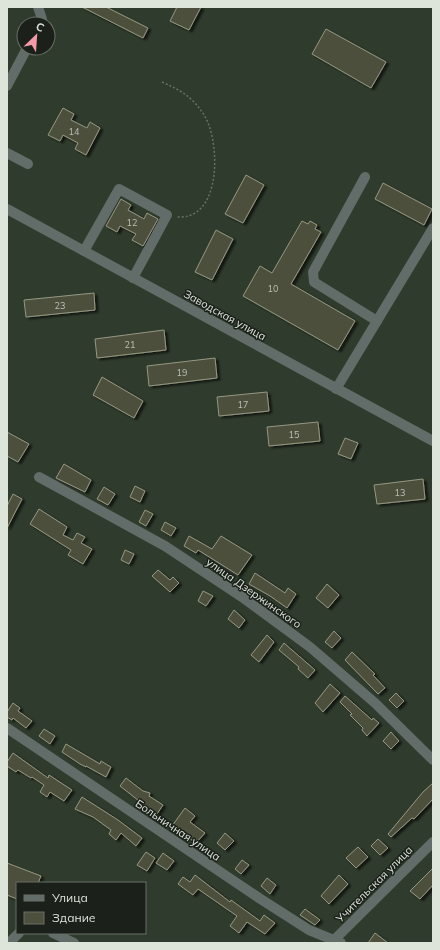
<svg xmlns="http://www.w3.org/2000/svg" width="440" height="950" viewBox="0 0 440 950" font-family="Mulish,sans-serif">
  <defs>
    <filter id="shadow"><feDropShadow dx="3" dy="2" stdDeviation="1" flood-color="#0009"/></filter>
  </defs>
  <rect width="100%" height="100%" fill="#2f3b2c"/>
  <!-- building -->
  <g fill="#4d503c" stroke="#959882" filter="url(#shadow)">
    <path d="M82,7H106L148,28L143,38Z"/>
    <path d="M177,7H201L189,30L170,21Z"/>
    <path d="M326,29L386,62L371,88L312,54Z"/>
    <path d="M63,108L74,114L71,120L87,128L90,122L100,128L86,155L75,149L78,143L63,135L60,141L48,135Z"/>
    <path d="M246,175L264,185L243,223L225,214Z"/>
    <path d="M383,183L432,209L424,225L375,199Z"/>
    <path d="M121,199L131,205L128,210L144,219L147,213L158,219L143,246L132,240L136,234L120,226L117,232L106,226Z"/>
    <path d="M302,221L308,224L310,221L317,225L315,229L321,232L291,284L355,321L338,350L243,296L260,266L272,273Z"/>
    <path d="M216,230L233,239L212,280L195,272Z"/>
    <path d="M94,293L95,310L26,317L24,300Z"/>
    <path d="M164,330L166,350L97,358L95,339Z"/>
    <path d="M215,358L217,378L149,386L147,366Z"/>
    <path d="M102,377L143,401L134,418L93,395Z"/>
    <path d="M267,392L269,411L219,416L217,397Z"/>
    <path d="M318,422L320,441L269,446L267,427Z"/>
    <path d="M7,432L29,444L18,462L7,456Z"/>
    <path d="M345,438L358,443L351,459L338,454Z"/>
    <path d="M64,464L91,480L85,492L56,478Z"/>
    <path d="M423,479L425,499L377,504L374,485Z"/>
    <path d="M135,486L145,491L140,502L130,497Z"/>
    <path d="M104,487L115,494L108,505L97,499Z"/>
    <path d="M13,494L22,499L7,528V506Z"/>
    <path d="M39,509L67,527L63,535L73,540L77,533L85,537L81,543L92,549L83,564L68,555L71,550L30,524Z"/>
    <path d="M145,510L153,514L146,526L139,522Z"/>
    <path d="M165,522L176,528L171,536L161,530Z"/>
    <path d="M189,536L212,549L221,536L252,555L238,575L198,550L196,553L184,546Z"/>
    <path d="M125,550L134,554L129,564L121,560Z"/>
    <path d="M158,570L170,580L173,577L179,583L170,592L152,576Z"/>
    <path d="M255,573L285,593L288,588L296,594L287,608L270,596L249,584Z"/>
    <path d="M327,584L339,595L328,608L316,598Z"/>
    <path d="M203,591L213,596L206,606L198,601Z"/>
    <path d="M234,610L245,620L239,628L228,619Z"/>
    <path d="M334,631L341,638L332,648L325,642Z"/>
    <path d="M267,635L274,642L259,662L251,655Z"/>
    <path d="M284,643L315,670L308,678L298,669L299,667L279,650Z"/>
    <path d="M352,652L375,674L373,675L385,688L378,694L345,660Z"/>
    <path d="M330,684L340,693L323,712L315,703Z"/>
    <path d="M396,693L404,701L397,708L389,700Z"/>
    <path d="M345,696L372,720L373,718L379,723L367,736L362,730L363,728L350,715L352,714L340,702Z"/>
    <path d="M13,703L20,708L18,711L32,721L26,728L13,718L12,720L7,717V712Z"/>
    <path d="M44,729L55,736L50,744L39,736Z"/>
    <path d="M391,732L399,741L391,749L383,741Z"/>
    <path d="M66,744L100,764L101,761L111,767L106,777L86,766V767L80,764L62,752Z"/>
    <path d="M13,753L48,778L49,775L72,790L64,801L50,792L47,797L40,792L44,785L32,777L31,778L18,770L16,772L7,766V762Z"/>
    <path d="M126,778L143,791L150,793L149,796L163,805L157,814L138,803L139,801L120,786Z"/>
    <path d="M433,783V799L414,819L412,818L391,837L388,834L423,792Z"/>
    <path d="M82,797L118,820L142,838L136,846L121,833L116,840L109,834L111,830L93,817L75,809Z"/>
    <path d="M185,808L195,816L190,822L205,833L196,843L172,826Z"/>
    <path d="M225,833L234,841L225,850L217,843Z"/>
    <path d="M378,839L388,848L380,855L371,846Z"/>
    <path d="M358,847L368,857L356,868L346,858Z"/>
    <path d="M146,852L155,858L147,871L137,865Z"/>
    <path d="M163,853L174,861L167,870L156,863Z"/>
    <path d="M242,860L249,865L241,874L235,869Z"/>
    <path d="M7,863L41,876L38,883H17V899L7,895Z"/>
    <path d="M433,868V885L420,899L410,891Z"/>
    <path d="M195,875L230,902L231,900L260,921L264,915L275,923L265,934L247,922L239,933L230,926L237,916L198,889L193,895L178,884L183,877L190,882Z"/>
    <path d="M339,875L348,884L329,904L321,896Z"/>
    <path d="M267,878L276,885L270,894L261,886Z"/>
    <path d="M305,909L320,920L315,925L300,915Z"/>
    <path d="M375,933L388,943H368Z"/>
  </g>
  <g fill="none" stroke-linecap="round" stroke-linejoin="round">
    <!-- path -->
    <path stroke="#677264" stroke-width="1.5" stroke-dasharray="2 2" stroke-linecap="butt" d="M162,82C180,90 193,97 204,115C219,138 222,207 188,216C185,217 180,217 176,217"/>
    <!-- minor -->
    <g stroke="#626c68" stroke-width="10">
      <path d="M38,7L42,19L40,24"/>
      <path d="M7,86L27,48"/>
      <path d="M7,153L28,164"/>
      <path d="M365,177L313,272L314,282L377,321"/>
      <path d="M7,209L433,441"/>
      <path d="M84,251L119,189L167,215L133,278"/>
      <path d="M336,389L433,228"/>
      <path d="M39,477L165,546L242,597L310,647L375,703L433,760"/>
      <path d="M7,728L259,898L309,930L341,943"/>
      <path d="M53,933L74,943"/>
      <path d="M9,943L19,933"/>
      <path d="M331,943L433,842"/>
    </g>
  </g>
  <g text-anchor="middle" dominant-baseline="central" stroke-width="3" stroke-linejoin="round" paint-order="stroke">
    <!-- number labels -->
    <g font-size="9" fill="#b9c0b3">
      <text x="74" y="131">14</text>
      <text x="132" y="222">12</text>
      <text x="273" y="288">10</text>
      <text x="60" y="305">23</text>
      <text x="130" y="344">21</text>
      <text x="182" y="372">19</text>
      <text x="243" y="404">17</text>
      <text x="294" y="434">15</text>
      <text x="400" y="492">13</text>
    </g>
    <!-- street labels -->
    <g font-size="11" fill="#dde5db" stroke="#1b211a">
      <text transform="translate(225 315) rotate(29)">Заводская улица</text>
      <text transform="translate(254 593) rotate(35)">улица Дзержинского</text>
      <text transform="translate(178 830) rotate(34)">Больничная улица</text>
      <text transform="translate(374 884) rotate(-45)">Учительская улица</text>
    </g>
  </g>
  <!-- border -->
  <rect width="440" height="950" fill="none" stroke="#dde5db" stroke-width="16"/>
  <!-- legend -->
  <rect x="16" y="882" width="130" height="52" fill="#1b211a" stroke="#696f67"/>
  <rect x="24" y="895" width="20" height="6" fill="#626c68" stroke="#696f67"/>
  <text x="52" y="902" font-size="12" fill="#dde5db">Улица</text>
  <rect x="24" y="912" width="20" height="12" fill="#4d503c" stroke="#696f67"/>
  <text x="52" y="922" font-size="12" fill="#dde5db">Здание</text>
  <!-- north arrow -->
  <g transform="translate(36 36) rotate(25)"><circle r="19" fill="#1b211a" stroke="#696f67"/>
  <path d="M0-3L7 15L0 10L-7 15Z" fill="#f39aa9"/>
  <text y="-6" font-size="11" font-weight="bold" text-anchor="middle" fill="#dde5db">С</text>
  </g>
</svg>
